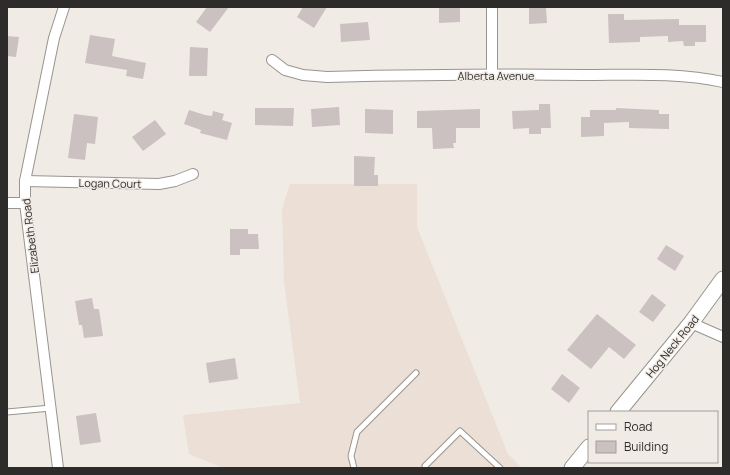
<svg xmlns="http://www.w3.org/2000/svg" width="730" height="475" viewBox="0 0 730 475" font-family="Manrope,sans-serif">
  <rect width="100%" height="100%" fill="#f1ebe6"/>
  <!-- built -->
  <path fill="#ecdfd5" d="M290,184H417V227L508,454L522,468H223L189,454L183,415L300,403L284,282L282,209Z"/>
  <!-- building -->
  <g fill="#cac1c0">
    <path d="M207,7H229L210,32L196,22Z"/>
    <path d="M303,7H327L314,28L297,17Z"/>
    <path d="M439,7H460V22L439,23Z"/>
    <path d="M529,7H546L547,23L529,24Z"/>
    <path d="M608,14H624V20L679,19V25H706V42H695V46H684L683,41L668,42V36L640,37V42L609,43Z"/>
    <path d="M368,22L370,40L341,42L340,24Z"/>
    <path d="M90,35L115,39L112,56L146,63L143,79L126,76L127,70L85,63Z"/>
    <path d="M7,36L19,37L16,57L7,56Z"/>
    <path d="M190,47L208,48L207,76H189Z"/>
    <path d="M539,104H550L551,128H541V134H529V128L513,129L512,111L539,110Z"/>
    <path d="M339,107L340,125L312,127L311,109Z"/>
    <path d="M255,108H294L293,126L255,125Z"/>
    <path d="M616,108L659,110V114H669V129L629,128V122L604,123V136L581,137V117H590V110H616Z"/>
    <path d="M365,109L393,110V134L365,133Z"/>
    <path d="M480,109V128H456V143H453L454,148L433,149L432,128H417V111Z"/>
    <path d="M189,110L205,115L212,116L213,111L224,114L222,120L232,123L227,140L200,133L201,130L184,124Z"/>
    <path d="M74,114L98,117L95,144L87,143L85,160L68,158Z"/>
    <path d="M155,120L166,134L143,151L132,137Z"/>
    <path d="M354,156L375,157L374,175H378V186H354Z"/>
    <path d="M230,229H248V234H258L259,249H240V255H230Z"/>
    <path d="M666,245L684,256L675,271L657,259Z"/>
    <path d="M652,294L666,305L653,322L639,312Z"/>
    <path d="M92,298L94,309H99L103,336L84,338L82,325H79L75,301Z"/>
    <path d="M597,314L636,345L624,359L609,347L591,369L567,350Z"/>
    <path d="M235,358L238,379L209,383L206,363Z"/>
    <path d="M562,374L580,388L569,403L551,389Z"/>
    <path d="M96,413L101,442L80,445L76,416Z"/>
  </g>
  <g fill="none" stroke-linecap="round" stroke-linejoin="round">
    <!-- service casing -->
    <g stroke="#99948f" stroke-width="7">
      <g id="service">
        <path d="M7,412L51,408"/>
        <path d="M425,466L460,431L500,468"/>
        <path d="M354,468L351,456L357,432L416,373"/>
      </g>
    </g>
    <!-- minor casing -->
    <g stroke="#99948f" stroke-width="12">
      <g id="minor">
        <path d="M272,60L285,70L303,75L327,77C413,75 499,74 584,75C630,75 678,72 723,82"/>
        <path d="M492,74V7"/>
        <path d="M25,181L159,184L175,181L193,174"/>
        <path d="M7,203H25"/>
        <path d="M691,323L723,337"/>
        <path d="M58,468L25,203V181L54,38L64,7"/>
      </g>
    </g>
    <!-- secondary casing -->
    <g stroke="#99948f" stroke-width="17">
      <g id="secondary">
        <path d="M618,412L691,323L723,279"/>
        <path d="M572,468L589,447"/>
      </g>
    </g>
    <!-- service -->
    <use href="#service" stroke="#fff" stroke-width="5"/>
    <!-- minor -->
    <use href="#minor" stroke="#fff" stroke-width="10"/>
    <!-- secondary -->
    <use href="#secondary" stroke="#fff" stroke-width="15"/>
  </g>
  <g text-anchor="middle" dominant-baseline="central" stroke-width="3" stroke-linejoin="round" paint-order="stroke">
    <!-- street labels -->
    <g font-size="11" fill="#2e2c2a" stroke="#f1ebe6">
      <text x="496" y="75">Alberta Avenue</text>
      <text transform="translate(110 183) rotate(1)">Logan Court</text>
      <text transform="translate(30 236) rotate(-97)">Elizabeth Road</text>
      <text transform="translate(672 346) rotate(-51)">Hog Neck Road</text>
    </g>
  </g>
  <!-- border -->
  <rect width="730" height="475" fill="none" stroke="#2e2c2a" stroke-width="16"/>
  <!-- legend -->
  <rect x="588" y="411" width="130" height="52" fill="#f1ebe6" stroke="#a39f9b"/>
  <rect x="596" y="424" width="20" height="6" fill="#ffffff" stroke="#a39f9b"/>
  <text x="624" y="431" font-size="12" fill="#2e2c2a">Road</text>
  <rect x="596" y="441" width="20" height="12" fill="#cac1c0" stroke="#a39f9b"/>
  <text x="624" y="451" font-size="12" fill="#2e2c2a">Building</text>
</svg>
